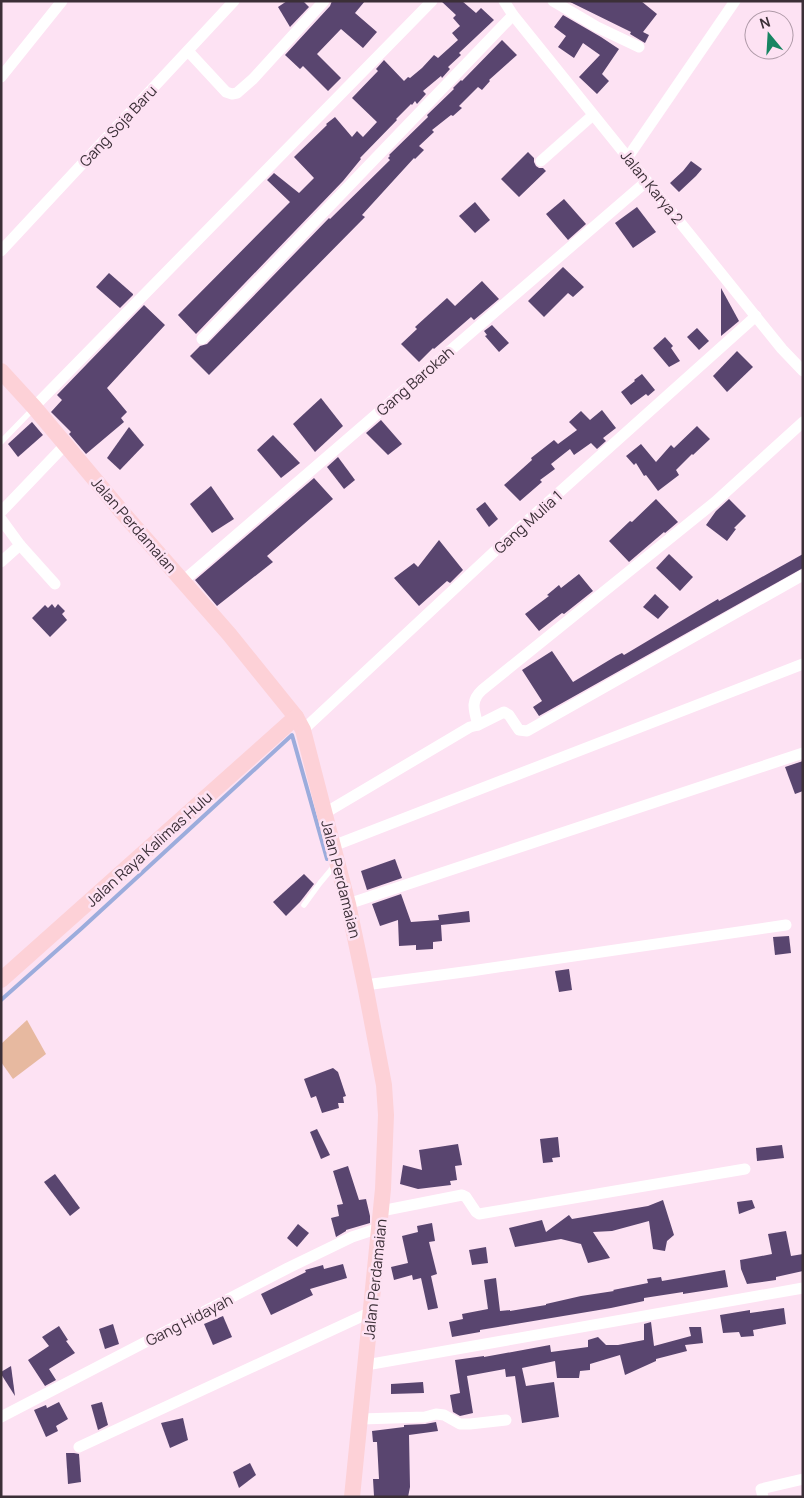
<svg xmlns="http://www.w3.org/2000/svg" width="804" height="1498" viewBox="0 0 804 1498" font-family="Manrope,sans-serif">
  <rect width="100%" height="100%" fill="#fde2f3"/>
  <!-- green -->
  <path fill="#e7b9a0" d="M27,1020L46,1054L13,1079L1,1062V1044Z"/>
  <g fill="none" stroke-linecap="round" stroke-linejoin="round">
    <!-- stream -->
    <path stroke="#9cacdc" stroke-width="4" d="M1,1000L82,928L292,735L327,859"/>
  </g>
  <!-- building -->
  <g fill="#59456f">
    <path d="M287,1H303L309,7L290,27L278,7Z"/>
    <path d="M332,1H365L355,13L377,32L363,48L341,29L317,54L341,78L328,91L303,66L300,69L285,55L319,18L330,6Z"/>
    <path d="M441,1H462L476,13L481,8L494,20L459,53L461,55L448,67L450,69L442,78L441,76L423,91L426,94L417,104L415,101L412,105L411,104L396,119L397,120L360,158L361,159L343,181L196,334L178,315L290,202L267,180L274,173L299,193L314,178L294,157L327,125L326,124L335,117L352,137L357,131L363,137L377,122L352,98L378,71L376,69L384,60L404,81L408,77L410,78L422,68L434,55L438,58L458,40L452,33L460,26L453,18L456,15Z"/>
    <path d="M568,1H641L657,14L643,32L649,35L645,43L630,34L631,32Z"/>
    <path d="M563,15L601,37L619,49L602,74L609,81L597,94L579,77L600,55L583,43L574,58L558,47L566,36L554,27Z"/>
    <path d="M502,40L517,55L489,80L490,81L482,90L478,87L459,106L462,108L453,116L451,115L432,130L434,132L419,146L424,150L415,159L414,158L362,215L365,217L209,375L190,356L200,346L207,344L329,218L330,219L390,160L388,158L390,156L389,155L428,117L427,115L454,89L453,88L461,80L462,81Z"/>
    <path d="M528,152L534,158V162L536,166L539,168H543L546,171L519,197L501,179Z"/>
    <path d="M691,161L702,169L696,176L679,192L670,183L683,171Z"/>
    <path d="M564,199L586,224L568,240L546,214Z"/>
    <path d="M475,202L490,220L475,233L459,216Z"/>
    <path d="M637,207L656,232L633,248L615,223Z"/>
    <path d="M563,267L584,287L573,297L568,293L544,317L528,301Z"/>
    <path d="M109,273L133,294V295L120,308L96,287Z"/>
    <path d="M482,281L499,299L474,320L471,317L434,349L433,348L419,362L401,344L417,329L415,327L447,298L455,306Z"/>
    <path d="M721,288L739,321L721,336Z"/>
    <path d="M144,305L165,325L107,388L127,412L121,418L124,422L86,454L69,434L71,432L51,412L62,400L57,395Z"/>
    <path d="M492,325L509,343L499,352L485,336L487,335L484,331Z"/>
    <path d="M697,328L709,341L699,350L687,337Z"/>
    <path d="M665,337L673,346L671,348L680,361L669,367L653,348Z"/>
    <path d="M737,351L753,367L727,392L713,376Z"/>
    <path d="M642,374L655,390L648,396L646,394L631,405L621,392L635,381L634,380Z"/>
    <path d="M321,398L343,426L315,452L293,424Z"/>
    <path d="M602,410L616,428L603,438L606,441L597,449L591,443L574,455L570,449L551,464L555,469L540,480L542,482L520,501L504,485L532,460L531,458L554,440L558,444L577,430L569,422L581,411L590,420Z"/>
    <path d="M381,420L402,444L388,455L366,433Z"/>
    <path d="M32,422L43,435L18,457L8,444Z"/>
    <path d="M697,426L710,439L693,455L692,454L676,470L679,475L658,491L646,475L644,476L636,463L634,465L626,456L641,444L656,462L671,445L674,448Z"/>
    <path d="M129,427L144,445L120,470L107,458Z"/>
    <path d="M273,435L300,463L281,478L257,450Z"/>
    <path d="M338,457L355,480L344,489L327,467Z"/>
    <path d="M314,478L333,499L267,556L273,562L217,606L195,580Z"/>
    <path d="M211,486L234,519L212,533L190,504Z"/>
    <path d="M656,499L678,522L665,533L664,532L629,562L609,541L630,521L632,522Z"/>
    <path d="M729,499L746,516L734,528L736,529L727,541L706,525L716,511Z"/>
    <path d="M485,502L498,519L489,527L476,509Z"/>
    <path d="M439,540L463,570L450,583L447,581L419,606L394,578L414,563L418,567Z"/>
    <path d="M669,554L693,577L680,591L656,568Z"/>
    <path d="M803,554V568L539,716L533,707L542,701L522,670L552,651L573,682L616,656L622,653L624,655L718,599L719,601Z"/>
    <path d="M579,574L593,591L564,614L562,613L539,631L525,614L549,596L547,595L559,585L561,588Z"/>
    <path d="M655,594L669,607L658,619L643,607Z"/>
    <path d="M52,604L55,608L58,604L65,611L62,614L67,620L50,637L32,618L45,605L48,608Z"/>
    <path d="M803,761V791L795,794L785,767Z"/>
    <path d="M395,859L402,878L367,890L361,871Z"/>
    <path d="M304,874L314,884L300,902L286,916L273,902Z"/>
    <path d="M401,894L411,922L439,920L438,915L469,911L470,922L441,925L442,941L433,942V949L416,950V945L399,946L398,920L380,926L372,904Z"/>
    <path d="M789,936L791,953L775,955L773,937Z"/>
    <path d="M569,969L572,990L559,992L555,971Z"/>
    <path d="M333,1068L338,1072L346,1096L343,1097L344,1103H338L339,1108L322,1113L316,1096L311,1098L304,1079Z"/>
    <path d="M317,1129L330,1155L321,1159L310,1132Z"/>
    <path d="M558,1137L560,1157L552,1158L553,1162L543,1163L540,1139Z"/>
    <path d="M458,1144L462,1165L455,1166L457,1180L450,1181L451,1185L418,1189L400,1184L403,1165L422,1170L419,1150Z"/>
    <path d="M782,1145L784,1158L757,1161L756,1148Z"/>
    <path d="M348,1166L359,1200L366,1199L370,1216V1223L346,1230V1231L336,1237L331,1218L339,1216L337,1205L343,1204L333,1171Z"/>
    <path d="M55,1174L80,1208L70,1216L44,1182Z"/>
    <path d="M663,1200L674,1235L667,1241L665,1251L653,1249L649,1221L612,1231L593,1232L610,1258L588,1263L581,1244L561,1239L515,1247L509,1228L542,1220L546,1232L569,1215L572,1219L648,1206Z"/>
    <path d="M752,1200L755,1208L739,1214L737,1202Z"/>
    <path d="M432,1223L435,1241L429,1242L437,1274L431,1276L438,1308L428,1310L421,1278L413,1280L412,1275L394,1280L391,1267L408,1263L402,1236L418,1232L417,1226Z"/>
    <path d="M298,1224L309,1233L297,1247L287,1238Z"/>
    <path d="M786,1231L791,1256L803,1254V1271L776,1277V1280L747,1284L741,1269L740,1260L772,1254L768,1234Z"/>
    <path d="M486,1247L488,1263L472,1265L469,1250Z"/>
    <path d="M343,1264L347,1278L310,1289L313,1295L271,1315L261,1294L306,1272L305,1270L323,1265L324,1269Z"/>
    <path d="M725,1270L728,1287L683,1294V1292L644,1298V1301L611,1308L480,1330V1332L452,1337L449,1322L463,1319L462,1314L488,1309L484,1280L496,1278L500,1311L510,1310V1311L546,1305V1304L581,1296L614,1291L613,1290L648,1283L647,1279L661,1277L662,1281Z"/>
    <path d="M784,1308L786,1324L753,1330L754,1336L741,1337L739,1332L723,1333L720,1315L750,1310V1313Z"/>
    <path d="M223,1316L232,1337L213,1345L204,1324Z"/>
    <path d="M651,1322L654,1346L691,1336L689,1327H701L703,1343L685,1345L687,1351L656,1359V1361L625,1375L620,1355L590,1364V1370L580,1371L579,1378H557L555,1361L522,1368L526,1386L554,1382L559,1417L522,1423L515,1376L506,1377L505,1369L467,1376L473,1413L460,1416L453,1412L450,1395L460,1393L455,1360L484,1356V1357L550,1345L551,1352L588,1347V1340L598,1337L606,1345H618L644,1340V1324Z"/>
    <path d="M113,1324L119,1344L105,1349L99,1329Z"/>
    <path d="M59,1326L68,1340L66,1341L75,1353L49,1369L56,1380L45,1386L28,1360L49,1346L42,1337Z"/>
    <path d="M11,1366L15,1396L1,1374V1372Z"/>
    <path d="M423,1382L424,1393L391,1394V1384Z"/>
    <path d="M59,1402L68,1419L56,1426L58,1431L46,1437L34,1410L46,1405L47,1408Z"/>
    <path d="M102,1402L108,1425L98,1430L91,1405Z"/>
    <path d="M183,1418L188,1440L170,1448L161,1423Z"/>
    <path d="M436,1422L438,1431L409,1435L410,1487L408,1497L374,1496L373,1479H379L377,1442H373L372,1431L404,1427V1425L425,1424Z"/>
    <path d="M66,1453H74L79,1454L81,1482L68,1484Z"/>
    <path d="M250,1463L256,1475L239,1488L233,1472Z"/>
  </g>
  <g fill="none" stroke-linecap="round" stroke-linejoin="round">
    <!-- lane -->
    <g stroke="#fff" stroke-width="5.5">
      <path d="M1,442L33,409"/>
      <path d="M304,905L320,883L335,865"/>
    </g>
    <!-- street -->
    <g stroke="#fff" stroke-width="11">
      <path d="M504,1L513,15L782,349L803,371"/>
      <path d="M553,1L597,27L639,47"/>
      <path d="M188,51L226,92L232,94L237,93L253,79L324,1"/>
      <path d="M1,77L62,1"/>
      <path d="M628,157L735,1"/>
      <path d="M541,161L593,115"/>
      <path d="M1,251L234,1"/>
      <path d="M202,339L513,15"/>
      <path d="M34,407L432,1"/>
      <path d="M1,512L66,444"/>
      <path d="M1,519L20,545L1,562"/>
      <path d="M20,545L55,584"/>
      <path d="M183,581L647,181"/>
      <path d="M478,725L504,712L509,715L519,730L527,731L803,575"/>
      <path d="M303,730L525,523L756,316"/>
      <path d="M325,813L470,727L478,725C474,710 470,701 482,690L715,502L803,422"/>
      <path d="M333,846L803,664"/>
      <path d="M348,904L803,753"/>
      <path d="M365,985L471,971L786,925"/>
      <path d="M381,1211L462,1195L466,1197L476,1212L479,1214L745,1169"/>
      <path d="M366,1365L803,1288"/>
      <path d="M1,1417L288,1268L352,1237L379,1228"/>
      <path d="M361,1419L425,1417L436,1414L444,1415L460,1424H470L506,1420"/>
      <path d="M79,1447L371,1312"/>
      <path d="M763,1497L761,1489L803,1479"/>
    </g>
    <!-- secondary -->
    <g stroke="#fdd1d7" stroke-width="16">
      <path d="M1,371L34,407L122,512L229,634L296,717L303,730L348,904L365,985L384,1085L386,1115L383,1189L352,1497"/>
      <path d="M1,980L296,717"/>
    </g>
  </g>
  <g text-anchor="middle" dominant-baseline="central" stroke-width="5" stroke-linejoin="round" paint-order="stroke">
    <!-- street labels -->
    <g font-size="15" fill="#3b2f37" stroke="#fde2f3">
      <text transform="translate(118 126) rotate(-47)">Gang Soja Baru</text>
      <text transform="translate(652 187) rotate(51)">Jalan Karya 2</text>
      <text transform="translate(415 381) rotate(-41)">Gang Barokah</text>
      <text transform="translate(528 522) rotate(-42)">Gang Mulia 1</text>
      <text transform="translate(134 525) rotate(49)">Jalan Perdamaian</text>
      <text transform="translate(149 849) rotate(-42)">Jalan Raya Kalimas Hulu</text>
      <text transform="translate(341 879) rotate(76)">Jalan Perdamaian</text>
      <text transform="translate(375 1279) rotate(-84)">Jalan Perdamaian</text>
      <text transform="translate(189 1320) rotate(-27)">Gang Hidayah</text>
    </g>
  </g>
  <!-- border -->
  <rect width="804" height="1498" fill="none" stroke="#3b2f37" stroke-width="5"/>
  <!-- north arrow -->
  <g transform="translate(769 35) rotate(342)"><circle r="24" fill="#fde2f3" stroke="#af9aa8"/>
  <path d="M0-4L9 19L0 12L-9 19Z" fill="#178562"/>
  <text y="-8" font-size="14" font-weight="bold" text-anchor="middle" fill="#3b2f37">N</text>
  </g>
</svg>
